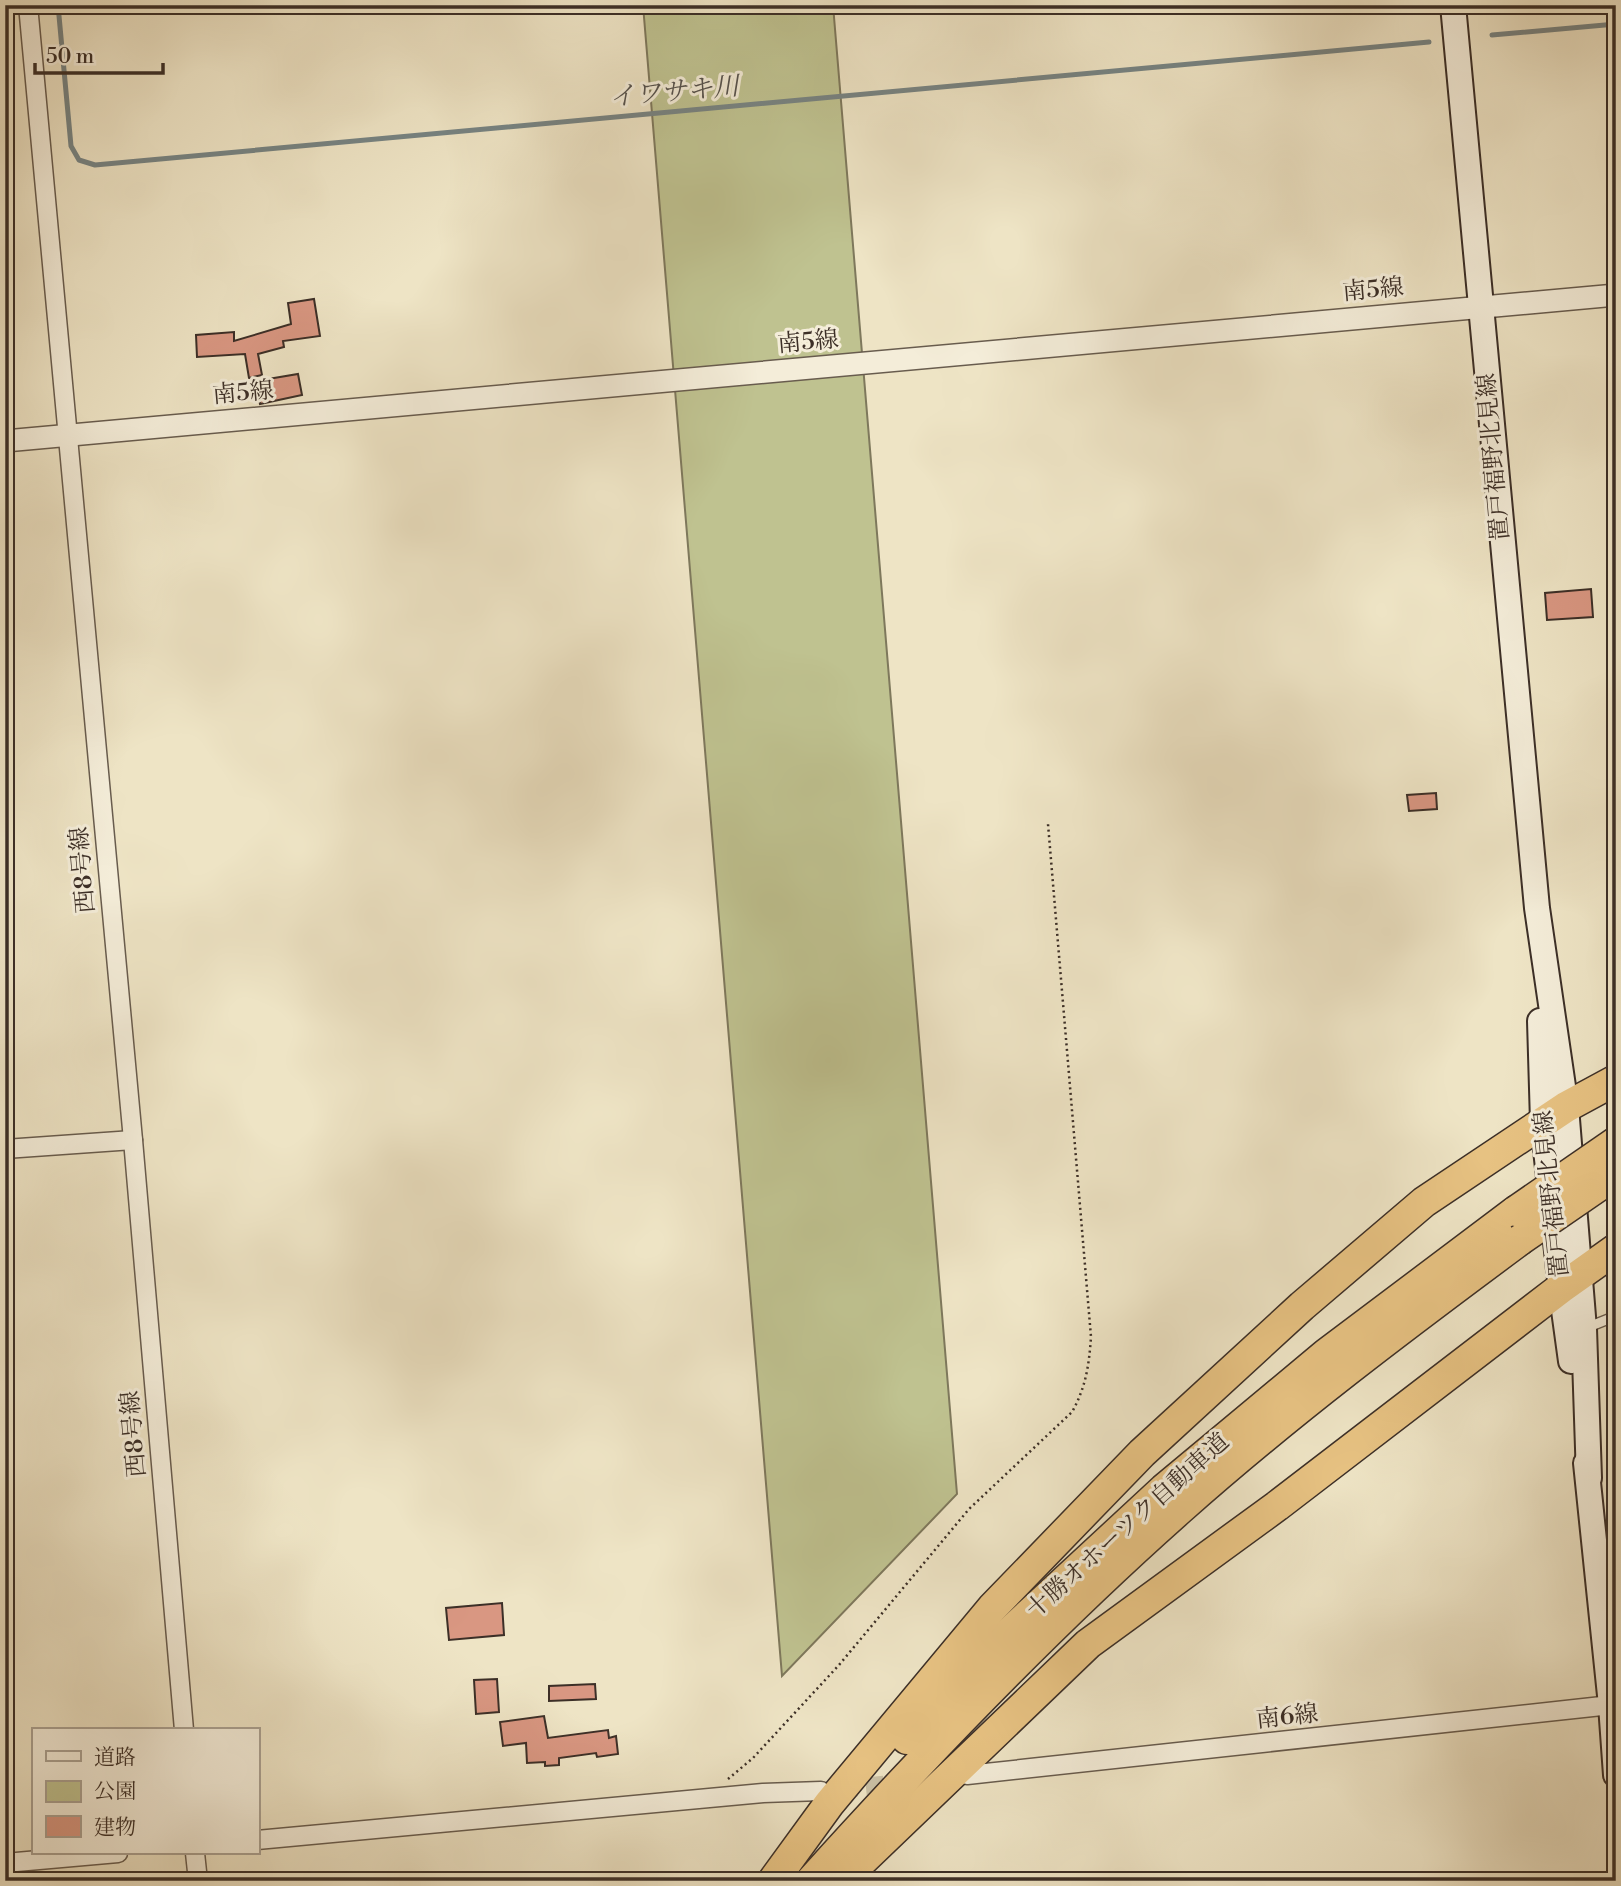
<svg xmlns="http://www.w3.org/2000/svg" width="1621" height="1886" viewBox="0 0 1621 1886" font-family="'Libre Bodoni','Noto Serif JP',serif">
  <rect width="100%" height="100%" fill="#eee4c5"/>
  <filter id="stains"><feTurbulence type="fractalNoise" baseFrequency=".00286" numOctaves="4"/><feColorMatrix values="0 0 0 0 .2 0 0 0 0 .09 0 0 0 0 .02 0 0 0 .5 -.17"/></filter>
  <radialGradient id="worn" r=".72"><stop offset=".6" stop-color="#630" stop-opacity="0"/><stop offset="1" stop-color="#630" stop-opacity=".3"/></radialGradient>
  <!-- green -->
  <path fill="#bfc290" stroke="#7e785c" stroke-width="2" d="M643,5H833L957,1494L782,1676Z"/>
  <g fill="none" stroke-linecap="round" stroke-linejoin="round">
    <!-- stream -->
    <g stroke="#778483" stroke-width="5">
      <path d="M58,5L71,146L79,160L95,165L1429,42"/>
      <path d="M1492,35L1616,24"/>
    </g>
  </g>
  <!-- building -->
  <g fill="#d99782" stroke="#3c2f27" stroke-width="2">
    <path d="M314,299L320,336L283,341L284,347L258,354L262,375L249,378L245,354L197,357L196,335L234,332V341L291,324L288,303Z"/>
    <path d="M298,374L302,395L260,404L256,381Z"/>
    <path d="M1591,589L1593,617L1547,620L1545,593Z"/>
    <path d="M1436,793L1437,809L1409,811L1407,795Z"/>
    <path d="M502,1603L504,1635L449,1640L446,1608Z"/>
    <path d="M497,1679L499,1712L476,1714L474,1680Z"/>
    <path d="M595,1684L596,1699L549,1701V1686Z"/>
    <path d="M544,1716L548,1738L608,1730L609,1738L616,1736L618,1754L597,1757L596,1753L559,1758V1765L545,1766V1762L527,1763L526,1743L503,1746L500,1722Z"/>
  </g>
  <g fill="none" stroke-linecap="round" stroke-linejoin="round">
    <!-- minor-tunnel -->
    <path stroke="#cac0a5" stroke-width="18" stroke-dasharray="18 9" stroke-linecap="butt" d="M839,1789L901,1783"/>
    <!-- service casing -->
    <g stroke="#685c4e" stroke-width="12">
      <path id="service" d="M1586,1328L1616,1316"/>
    </g>
    <!-- minor casing -->
    <g stroke="#685c4e" stroke-width="21">
      <g id="minor">
        <path d="M28,5L133,1140L184,1730"/>
        <path d="M5,1149L133,1140"/>
        <path d="M967,1775L1611,1705"/>
        <path d="M257,1840L763,1793L821,1791"/>
        <path d="M195,1853L198,1881"/>
        <path d="M5,1863L118,1853"/>
      </g>
    </g>
    <!-- tertiary casing -->
    <g stroke="#685c4e" stroke-width="24">
      <path id="tertiary" d="M5,441L1616,295"/>
    </g>
    <!-- secondary casing -->
    <g stroke="#3c2f27" stroke-width="28">
      <g id="secondary">
        <path d="M1453,5L1537,908L1566,1107L1584,1329L1589,1478"/>
        <path d="M1540,1021L1543,1122L1561,1288L1571,1361"/>
        <path d="M1586,1463L1611,1705L1616,1775"/>
      </g>
    </g>
    <!-- motorway casing -->
    <g stroke="#3c2f27" stroke-width="33">
      <g id="motorway">
        <path d="M907,1739L1012,1630L1164,1489L1326,1354L1516,1211"/>
        <path d="M773,1881L829,1804L992,1608L1142,1453L1302,1306L1424,1202L1566,1107L1616,1080"/>
        <path d="M811,1881C928,1751 1049,1625 1180,1509C1288,1413 1404,1326 1520,1240"/>
        <path d="M841,1881L1088,1644L1277,1506L1561,1288L1616,1249"/>
      </g>
    </g>
    <!-- path -->
    <path stroke="#3c2f27" stroke-width="2.5" stroke-dasharray="2 3.5" stroke-linecap="butt" d="M728,1779L753,1758L839,1665L969,1509L1072,1412C1086,1387 1089,1365 1091,1337L1048,824"/>
    <!-- service -->
    <use href="#service" stroke="#f4edd9" stroke-width="9"/>
    <!-- minor -->
    <use href="#minor" stroke="#f4edd9" stroke-width="18"/>
    <!-- tertiary -->
    <use href="#tertiary" stroke="#f4edd9" stroke-width="21"/>
    <!-- secondary -->
    <use href="#secondary" stroke="#f4edd9" stroke-width="24"/>
    <!-- motorway -->
    <use href="#motorway" stroke="#e7c282" stroke-width="30"/>
    <!-- motorway-bridge casing -->
    <g stroke="#3c2f27" stroke-width="33" stroke-linecap="butt">
      <g id="motorway-bridge">
        <path d="M1516,1211L1616,1142"/>
        <path d="M1520,1240L1616,1174"/>
      </g>
    </g>
    <!-- motorway-bridge -->
    <use href="#motorway-bridge" stroke="#e7c282" stroke-width="30"/>
  </g>
  <g text-anchor="middle" dominant-baseline="central" stroke-width="6" stroke-linejoin="round" paint-order="stroke">
    <!-- street labels -->
    <g font-size="24" fill="#3c2f27" stroke="#f4edd9">
      <text transform="translate(1373 290) rotate(-5)">南5線</text>
      <text transform="translate(808 342) rotate(-5)">南5線</text>
      <text transform="translate(243 393) rotate(-5)">南5線</text>
      <text transform="translate(1494 457) rotate(-95)">置戸福野北見線</text>
      <text transform="translate(83 870) rotate(-95)">西8号線</text>
      <text transform="translate(1552 1194) rotate(-96)">置戸福野北見線</text>
      <text transform="translate(134 1434) rotate(-95)">西8号線</text>
      <text transform="translate(1128 1526) rotate(-42)">十勝オホーツク自動車道</text>
      <text transform="translate(1287 1717) rotate(-6)">南6線</text>
    </g>
    <!-- water labels -->
    <g font-size="26" font-style="italic" fill="#55524d" stroke="#f4edd9">
      <text transform="translate(674 92) rotate(-5)">イワサキ川</text>
    </g>
  </g>
  <!-- margin -->
  <rect width="1621" height="1886" fill="none" stroke="#eee4c5" stroke-width="28"/>
  <rect x="7" y="7" width="1607" height="1872" fill="none" stroke="#3c2f27" stroke-width="3.5"/>
  <rect x="14" y="14" width="1593" height="1858" fill="none" stroke="#3c2f27" stroke-width="2"/>
  <!-- legend -->
  <rect x="32" y="1728" width="228" height="126" fill="#f4edd9" stroke="#aaa192" stroke-width="2"/>
  <rect x="46" y="1751" width="35" height="10" fill="#f4edd9" stroke="#aaa192" stroke-width="2"/>
  <text x="94" y="1764" font-size="21" fill="#3c2f27">道路</text>
  <rect x="46" y="1781" width="35" height="21" fill="#bfc290" stroke="#aaa192" stroke-width="2"/>
  <text x="94" y="1798" font-size="21" fill="#3c2f27">公園</text>
  <rect x="46" y="1816" width="35" height="21" fill="#d99782" stroke="#aaa192" stroke-width="2"/>
  <text x="94" y="1834" font-size="21" fill="#3c2f27">建物</text>
  <!-- scale -->
  <path d="M35 63v10h128v-10" fill="none" stroke="#3c2f27" stroke-width="3.5"/>
  <text x="46" y="63" font-size="21" fill="#3c2f27" stroke="#f4edd9" stroke-width="5" paint-order="stroke">50 m</text>
  <rect width="100%" height="100%" filter="url(#stains)"/>
  <rect width="100%" height="100%" fill="url(#worn)"/>
</svg>
